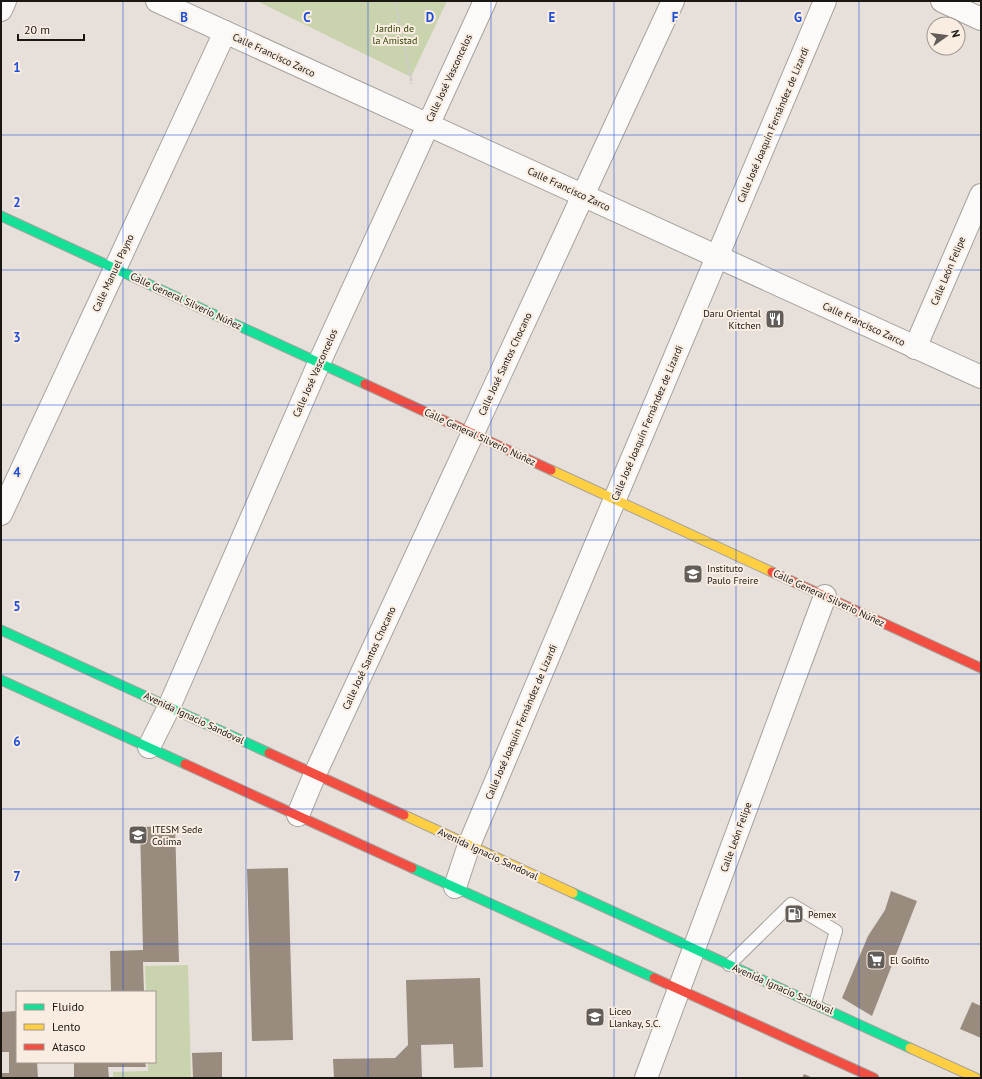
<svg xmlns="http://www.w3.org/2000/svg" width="982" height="1079" viewBox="0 0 982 1079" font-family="'PT Sans',sans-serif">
  <rect width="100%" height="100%" fill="#e7e0da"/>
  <!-- green -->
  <g fill="#c9d3ad">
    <path d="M257,1H447L411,77Z"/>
    <path d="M188,965L191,1078H113V1072L148,1071V1062H155V992H146L145,966Z"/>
  </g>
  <!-- building -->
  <g fill="#998c7f">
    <path d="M175,826L179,962H143L144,992H111L110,951L143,950L140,827Z"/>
    <path d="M288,868L293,1040L252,1041L247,869Z"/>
    <path d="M891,891L917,901L872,1016L842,998L868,936L885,910Z"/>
    <path d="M480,978L483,1067L454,1068L453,1044L421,1045L422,1078H334L333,1059L395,1058L408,1045L406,980Z"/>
    <path d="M972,1002L981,1006V1038L960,1029Z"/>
    <path d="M17,1011V1062H37L38,1078H1V1073H9V1052H1V1012Z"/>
    <path d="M222,1052V1078H193L192,1053Z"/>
    <path d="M74,1062H145L146,1067H108L109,1078H74Z"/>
    <path d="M804,1074L813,1078H802Z"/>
  </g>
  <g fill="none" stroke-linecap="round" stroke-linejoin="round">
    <!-- lane casing -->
    <g stroke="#a6a19c" stroke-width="14">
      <path id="lane" d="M729,965L791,904L836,931L815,1003"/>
    </g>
    <!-- street casing -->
    <g stroke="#a6a19c" stroke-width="24">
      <g id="street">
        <path d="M157,1L981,377"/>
        <path d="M942,1L981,19"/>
        <path d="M1,10L5,1"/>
        <path d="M915,348L981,195"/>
        <path d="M1,514L225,32"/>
        <path d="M149,747L169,707L319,363L485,1"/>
        <path d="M298,815L315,774L673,1"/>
        <path d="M455,887L469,845L825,1"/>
        <path d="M646,1078L825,596"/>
      </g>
    </g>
    <!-- fast casing -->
    <g stroke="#a6a19c" stroke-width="11">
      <g id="fast">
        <path d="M1,216L365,384"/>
        <path d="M1,630L269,753"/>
        <path d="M1,680L185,764"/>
        <path d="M412,868L654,978"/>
        <path d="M573,893L910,1048"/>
      </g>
    </g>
    <!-- slow casing -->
    <g stroke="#a6a19c" stroke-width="11">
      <g id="slow">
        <path d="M551,470L772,572"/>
        <path d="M404,815L573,893"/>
        <path d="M910,1048L976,1078"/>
      </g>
    </g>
    <!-- jam casing -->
    <g stroke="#a6a19c" stroke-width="11">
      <g id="jam">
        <path d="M365,384L551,470"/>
        <path d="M772,572L981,668"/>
        <path d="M269,753L404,815"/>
        <path d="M185,764L412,868"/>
        <path d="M654,978L874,1078"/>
      </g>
    </g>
    <!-- path -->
    <path stroke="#ceccca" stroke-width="2.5" stroke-dasharray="4 2" stroke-linecap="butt" d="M395,1L412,84"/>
    <!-- lane -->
    <use href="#lane" stroke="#fbfaf9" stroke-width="12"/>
    <!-- street -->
    <use href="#street" stroke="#fbfaf9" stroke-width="22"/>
    <!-- fast -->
    <use href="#fast" stroke="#16e098" stroke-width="9"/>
    <!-- slow -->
    <use href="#slow" stroke="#ffcf43" stroke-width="9"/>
    <!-- jam -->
    <use href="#jam" stroke="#f24e42" stroke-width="9"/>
  </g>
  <!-- grid -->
  <path fill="none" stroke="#1d4ed8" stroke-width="1" stroke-opacity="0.55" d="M123,1V992M246,1V1078M368,1V1078M491,1V1078M614,1V1078M736,1V1078M859,1V1078M1,135H981M1,270H981M1,405H981M1,540H981M1,674H981M1,809H981M1,944H981M123,1062V1078"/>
  <!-- icons -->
  <defs>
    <g id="restaurant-square" transform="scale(1)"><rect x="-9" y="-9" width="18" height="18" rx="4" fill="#625d58" stroke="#f9ede2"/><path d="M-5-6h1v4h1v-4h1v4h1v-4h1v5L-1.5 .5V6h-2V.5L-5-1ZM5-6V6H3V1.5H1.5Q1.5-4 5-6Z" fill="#fff"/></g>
    <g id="school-square" transform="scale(1)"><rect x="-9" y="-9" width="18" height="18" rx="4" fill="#625d58" stroke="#f9ede2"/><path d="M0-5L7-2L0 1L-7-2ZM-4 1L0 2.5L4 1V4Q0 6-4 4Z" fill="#fff"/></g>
    <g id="fuel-square" transform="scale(1)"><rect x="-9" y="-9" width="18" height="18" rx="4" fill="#625d58" stroke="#f9ede2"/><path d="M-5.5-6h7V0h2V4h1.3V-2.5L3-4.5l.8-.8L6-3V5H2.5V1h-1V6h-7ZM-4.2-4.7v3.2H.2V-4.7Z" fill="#fff"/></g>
    <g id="supermarket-square" transform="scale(1)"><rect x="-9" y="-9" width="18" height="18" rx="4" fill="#625d58" stroke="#f9ede2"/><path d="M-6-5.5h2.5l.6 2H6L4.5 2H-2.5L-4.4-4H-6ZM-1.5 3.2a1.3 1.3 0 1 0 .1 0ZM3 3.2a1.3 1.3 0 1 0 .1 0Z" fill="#fff"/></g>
  </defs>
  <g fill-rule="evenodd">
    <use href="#restaurant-square" x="775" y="319"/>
    <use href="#school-square" x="693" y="574"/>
    <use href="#school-square" x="138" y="835"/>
    <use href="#fuel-square" x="794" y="914"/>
    <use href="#supermarket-square" x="876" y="960"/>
    <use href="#school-square" x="595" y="1017"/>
  </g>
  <g text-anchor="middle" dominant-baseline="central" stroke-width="4" stroke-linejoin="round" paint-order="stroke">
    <!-- park labels -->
    <g font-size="10" fill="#2e4000" stroke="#f9ede2">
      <text x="395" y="28">Jardín de<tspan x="395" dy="12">la Amistad</tspan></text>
    </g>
    <!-- street labels -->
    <g font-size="10" fill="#1a1612" stroke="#f9ede2">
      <text transform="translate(274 55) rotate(25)">Calle Francisco Zarco</text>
      <text transform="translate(449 78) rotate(-65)">Calle José Vasconcelos</text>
      <text transform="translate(773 125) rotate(-67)">Calle José Joaquín Fernández de Lizardi</text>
      <text transform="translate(569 189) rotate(25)">Calle Francisco Zarco</text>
      <text transform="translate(948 271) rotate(-67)">Calle León Felipe</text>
      <text transform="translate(113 273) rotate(-65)">Calle Manuel Payno</text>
      <text transform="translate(186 301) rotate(25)">Calle General Silverio Núñez</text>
      <text transform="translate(864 324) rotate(25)">Calle Francisco Zarco</text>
      <text transform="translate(505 364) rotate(-65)">Calle José Santos Chocano</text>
      <text transform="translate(315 373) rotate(-66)">Calle José Vasconcelos</text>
      <text transform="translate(647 423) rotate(-67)">Calle José Joaquín Fernández de Lizardi</text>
      <text transform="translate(480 437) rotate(25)">Calle General Silverio Núñez</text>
      <text transform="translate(829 598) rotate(25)">Calle General Silverio Núñez</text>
      <text transform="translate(369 658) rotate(-65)">Calle José Santos Chocano</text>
      <text transform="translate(194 718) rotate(25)">Avenida Ignacio Sandoval</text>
      <text transform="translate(521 722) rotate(-67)">Calle José Joaquín Fernández de Lizardi</text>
      <text transform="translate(736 837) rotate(-70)">Calle León Felipe</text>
      <text transform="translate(488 854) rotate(25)">Avenida Ignacio Sandoval</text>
      <text transform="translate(783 989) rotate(24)">Avenida Ignacio Sandoval</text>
    </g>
    <!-- poi labels -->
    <g font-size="10" fill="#1a1612" stroke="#f9ede2" text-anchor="start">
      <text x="761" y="313" text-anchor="end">Daru Oriental<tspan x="761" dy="12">Kitchen</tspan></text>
      <text x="707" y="568">Instituto<tspan x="707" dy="12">Paulo Freire</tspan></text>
      <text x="152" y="829">ITESM Sede<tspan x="152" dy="12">Colima</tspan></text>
      <text x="808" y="914">Pemex</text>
      <text x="890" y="960">El Golfito</text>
      <text x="609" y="1011">Liceo<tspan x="609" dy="12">Llankay, S.C.</tspan></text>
    </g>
  </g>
  <g font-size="13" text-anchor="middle" font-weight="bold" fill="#1d4ed8" stroke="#f9ede2" stroke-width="4" stroke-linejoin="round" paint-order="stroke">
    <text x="184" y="22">B</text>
    <text x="307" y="22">C</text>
    <text x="430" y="22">D</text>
    <text x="552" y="22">E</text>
    <text x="675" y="22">F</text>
    <text x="798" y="22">G</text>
    <text x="17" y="72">1</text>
    <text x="17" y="207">2</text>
    <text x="17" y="342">3</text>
    <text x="17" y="477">4</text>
    <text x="17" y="611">5</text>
    <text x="17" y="746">6</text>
    <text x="17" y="881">7</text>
  </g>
  <!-- border -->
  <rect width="982" height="1079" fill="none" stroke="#1a1612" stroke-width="4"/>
  <!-- legend -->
  <rect x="16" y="991" width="140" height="72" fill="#f9ede2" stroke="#a0978f"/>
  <rect x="24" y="1004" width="20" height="6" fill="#16e098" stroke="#a0978f"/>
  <text x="52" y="1011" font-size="12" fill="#1a1612">Fluido</text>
  <rect x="24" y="1024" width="20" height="6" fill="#ffcf43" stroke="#a0978f"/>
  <text x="52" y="1031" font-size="12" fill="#1a1612">Lento</text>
  <rect x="24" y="1044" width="20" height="6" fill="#f24e42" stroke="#a0978f"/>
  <text x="52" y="1051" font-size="12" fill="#1a1612">Atasco</text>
  <!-- north arrow -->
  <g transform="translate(946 36) rotate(76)"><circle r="19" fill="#f9ede2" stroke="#a0978f"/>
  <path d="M0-3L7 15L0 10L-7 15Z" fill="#625d58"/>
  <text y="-6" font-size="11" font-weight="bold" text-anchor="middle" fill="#1a1612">N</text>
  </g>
  <!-- scale -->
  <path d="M18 34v6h66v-6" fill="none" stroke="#1a1612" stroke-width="2"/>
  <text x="24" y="34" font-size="12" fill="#1a1612" stroke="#f9ede2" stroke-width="3" paint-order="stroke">20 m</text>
</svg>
